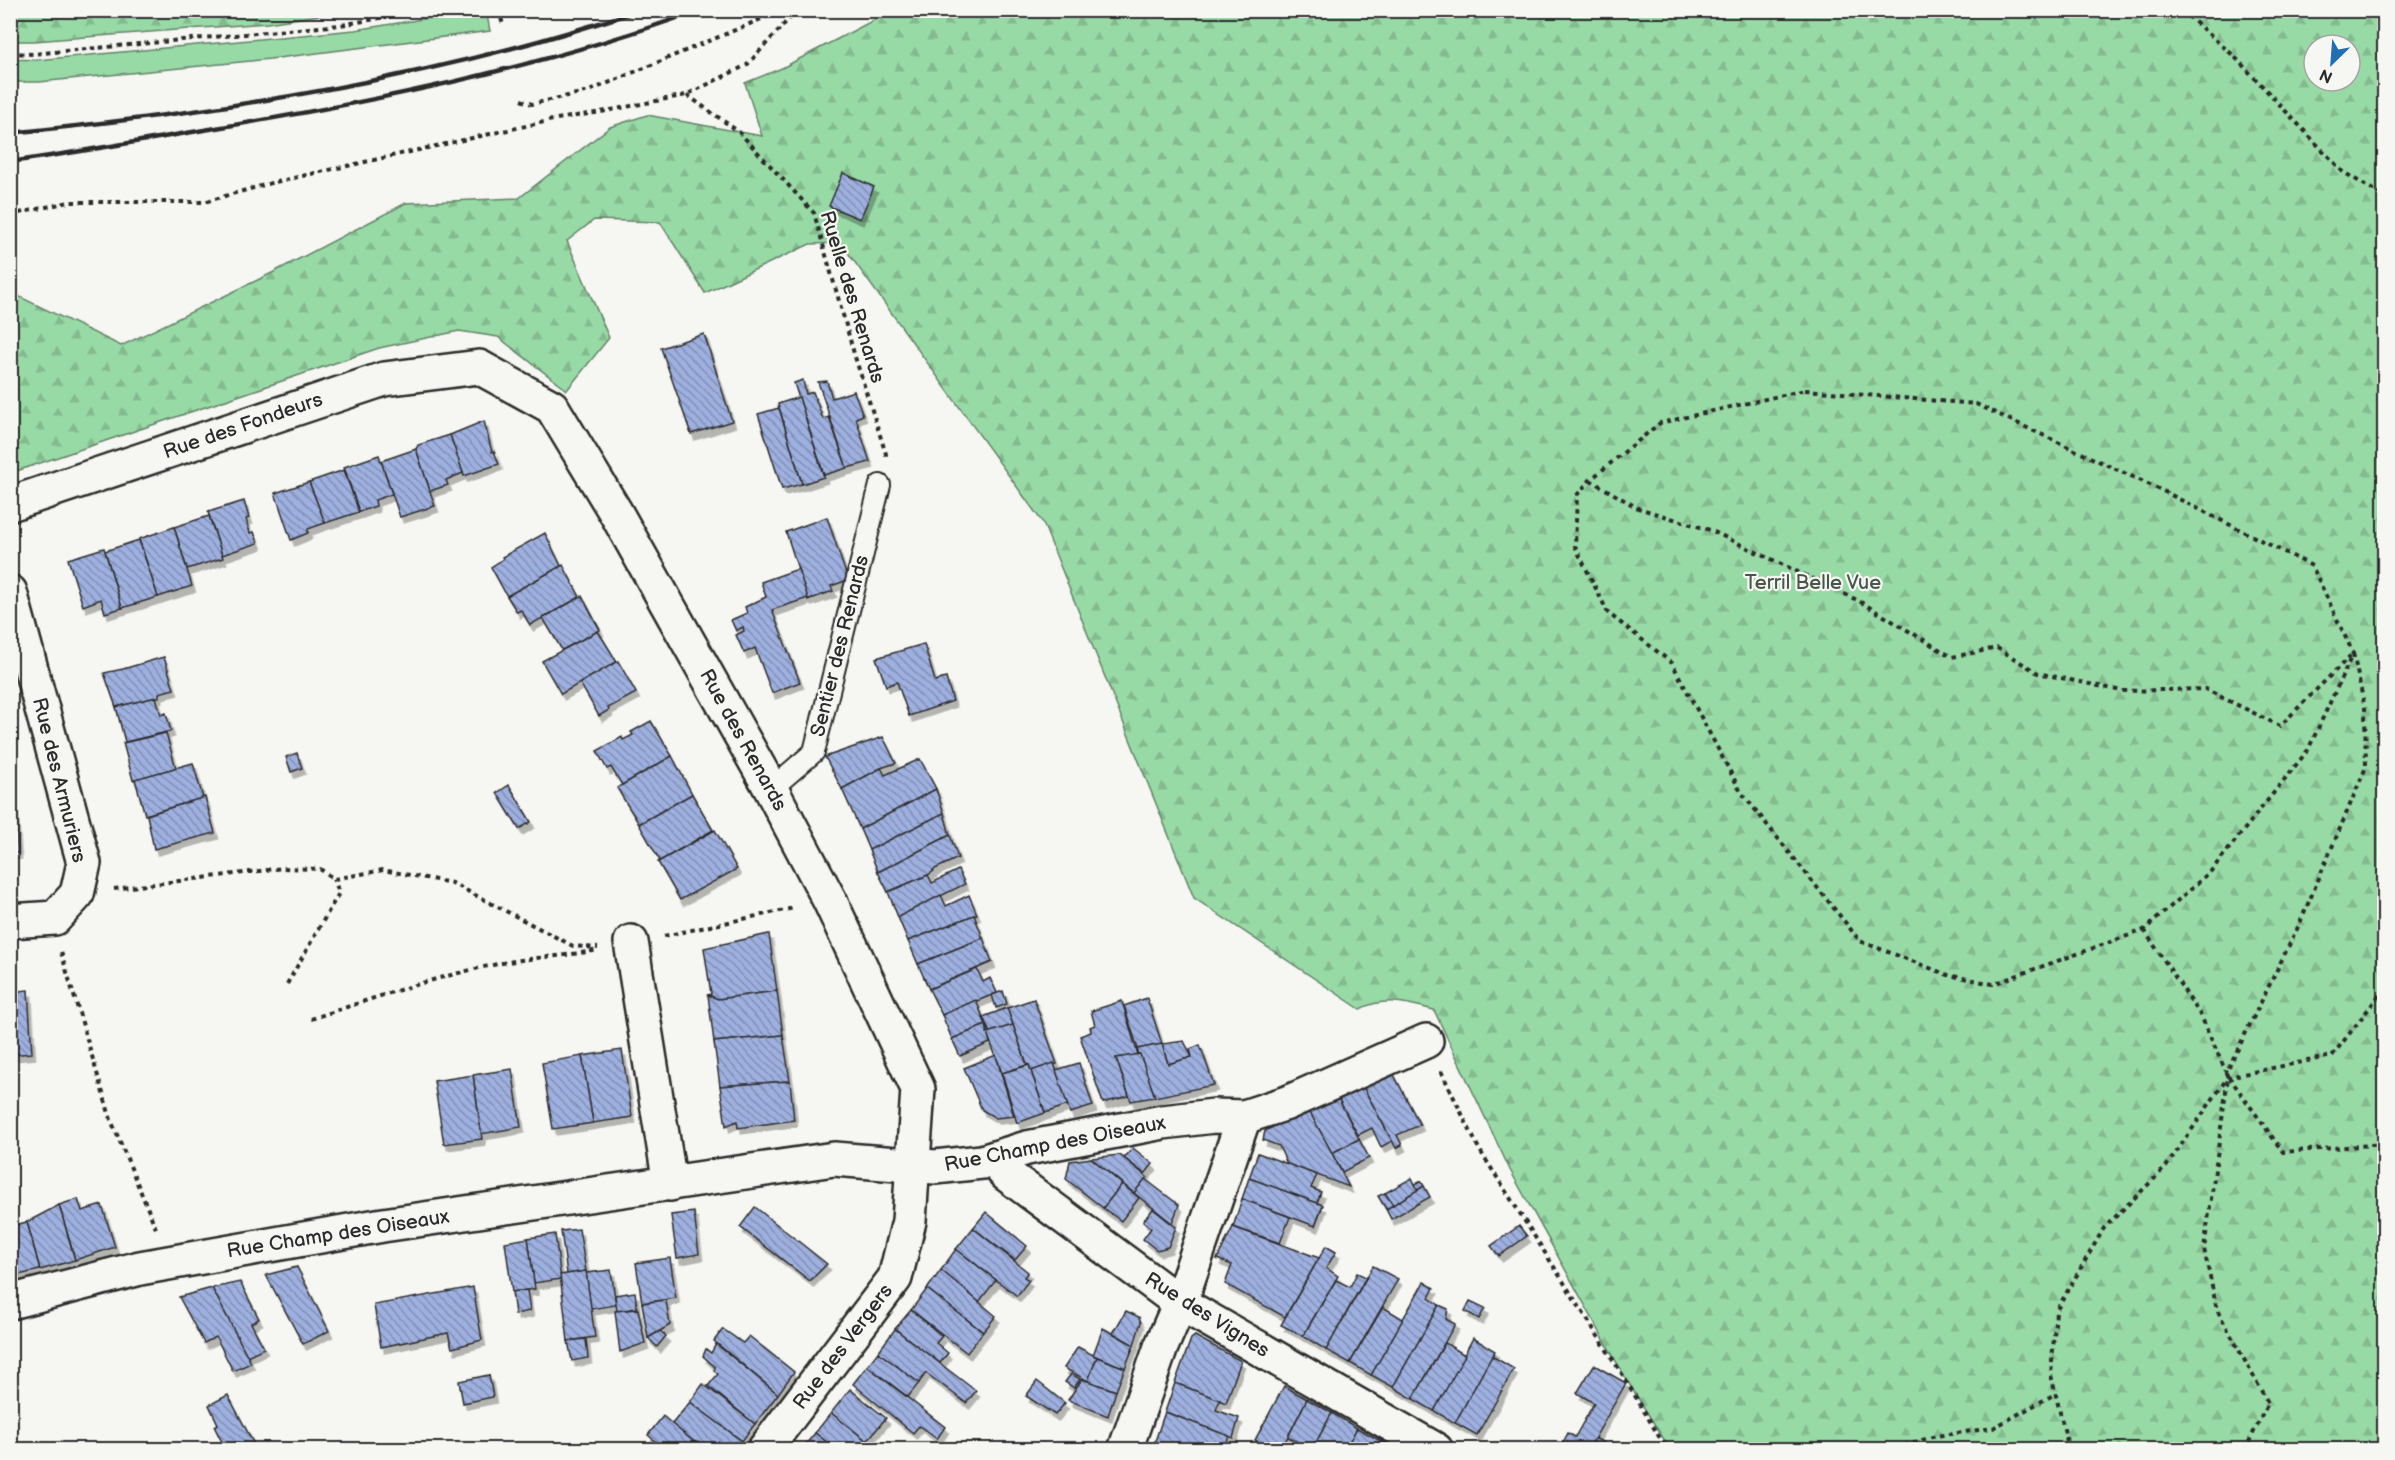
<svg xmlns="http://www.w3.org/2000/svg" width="2395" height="1460" viewBox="0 0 2395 1460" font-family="'Balsamiq Sans',sans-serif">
  <defs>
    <pattern id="forest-firs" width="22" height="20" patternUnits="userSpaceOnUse" patternTransform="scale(1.5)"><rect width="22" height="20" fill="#98daa6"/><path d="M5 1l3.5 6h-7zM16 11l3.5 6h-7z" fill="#83bb8f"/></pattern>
    <pattern id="building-back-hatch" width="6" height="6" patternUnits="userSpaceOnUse" patternTransform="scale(1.5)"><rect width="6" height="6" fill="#9eb0df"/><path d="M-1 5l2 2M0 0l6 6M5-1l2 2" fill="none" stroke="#818fb5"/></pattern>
    <filter id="shadow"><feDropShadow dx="3.5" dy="6" stdDeviation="0" flood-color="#0004"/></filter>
  </defs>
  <rect width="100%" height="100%" fill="#f6f6f2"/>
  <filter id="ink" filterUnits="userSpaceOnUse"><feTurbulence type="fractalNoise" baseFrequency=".0167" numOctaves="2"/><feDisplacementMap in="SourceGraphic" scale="12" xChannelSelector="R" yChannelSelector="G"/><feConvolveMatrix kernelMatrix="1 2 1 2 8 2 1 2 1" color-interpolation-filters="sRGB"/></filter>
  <g filter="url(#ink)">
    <!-- grass -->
    <path fill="#98daa6" stroke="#628268" stroke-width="1.5" d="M472,11L487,15L490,31L270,59L39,82H11V59L37,60L355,30Z"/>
    <!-- forest -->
    <g fill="url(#forest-firs)" stroke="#628268" stroke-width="1.5" fill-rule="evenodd">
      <path d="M11,10H347V11L267,23L34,41H11Z"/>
      <path d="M891,11H2384V1449H1670L1626,1379L1510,1170L1434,1010C1408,1003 1385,996 1360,1009L1194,898L1043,523L841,243L810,244L705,293L660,222L594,220L567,241L609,338L567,390L498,337L459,331L379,348L11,473L10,279L20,297L121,346L272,273L406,203L519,198L610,127L647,115L762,136L745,83L782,68ZM2314,45H2350V81H2314Z"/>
    </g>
    <!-- building -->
    <g fill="url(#building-back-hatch)" stroke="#2b2b2b" stroke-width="1.5" filter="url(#shadow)">
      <path d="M843,173L874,187L860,219L829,206Z"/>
      <path d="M704,334L732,421L691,434L661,348Z"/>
      <path d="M803,380L806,394L813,392L823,419L829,417L847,468L824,475L794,383Z"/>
      <path d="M827,381L832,398L854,391L863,415L856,418L870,462L847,468L818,382Z"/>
      <path d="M799,397L824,477L802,484L778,404Z"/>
      <path d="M779,408L802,484L782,489L758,414Z"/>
      <path d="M484,421L492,452L494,451L499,464L464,476L450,435Z"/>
      <path d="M450,435L463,473L446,480L448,485L430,491L416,449L418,445Z"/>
      <path d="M416,449L435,506L400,517L381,461Z"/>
      <path d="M379,455L392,494L375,500L376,506L359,512L344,467Z"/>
      <path d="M344,470L359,512L325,523L309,482Z"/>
      <path d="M309,482L325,523L308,529V533L291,540L275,493Z"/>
      <path d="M244,501L249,518L246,519L250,533L254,532L258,543L222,555L208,512Z"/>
      <path d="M209,516L223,558L187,569L174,527Z"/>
      <path d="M827,517L848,580L831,586L833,591L808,600L786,532Z"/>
      <path d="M174,527L192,586L158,597L139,539Z"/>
      <path d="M545,533L561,566L507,596L491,567L503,559L502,557Z"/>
      <path d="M139,540L158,597L122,608L105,551Z"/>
      <path d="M104,548L122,608L105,613L101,599L83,606L68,559Z"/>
      <path d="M563,565L580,597L530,625L521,610L517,612L507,596Z"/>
      <path d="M798,569L808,598L772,610L800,682L772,693L755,648L744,653L736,635L744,631L743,627L736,631L731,620L747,613L745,607L766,597L761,582Z"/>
      <path d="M582,596L600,630L562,650L543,618Z"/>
      <path d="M598,631L617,662L561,694L542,661Z"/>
      <path d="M924,644L935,681L946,678L953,701L909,716L897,682L886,686L876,658Z"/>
      <path d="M164,657L174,689L159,693V697L116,707L104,673L123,669Z"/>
      <path d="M618,661L636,693L608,708L609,710L599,716L580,683Z"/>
      <path d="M156,697L161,715L166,713L171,731L125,742L116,707Z"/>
      <path d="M651,721L672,756L622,785L611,767L607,769L597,751L622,737L623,740L633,735L631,732Z"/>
      <path d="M166,733L176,768L133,780L123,743Z"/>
      <path d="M883,737L896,763L881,768L842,789L825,757Z"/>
      <path d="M297,753L302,768L291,772L286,757Z"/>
      <path d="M672,756L692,794L639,824L617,788Z"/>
      <path d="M920,759L936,789L860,829L842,789L881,768L885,775Z"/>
      <path d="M193,763L203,798L145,815L135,779Z"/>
      <path d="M509,785L531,822L519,829L497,793Z"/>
      <path d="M10,786H13L18,853L10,854Z"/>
      <path d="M936,789L944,813L869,850L860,829Z"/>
      <path d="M692,794L713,830L660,861L639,824Z"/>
      <path d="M205,797L215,833L154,849L147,815Z"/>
      <path d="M944,813L950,835L878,872L869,850Z"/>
      <path d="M715,830L737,869L680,900L658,862Z"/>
      <path d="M950,835L958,858L933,870L934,871L928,875L888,892L878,872Z"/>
      <path d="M958,870L965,884L898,917L888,892L928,875L932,883Z"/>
      <path d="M941,895L946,906L969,895L977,914L908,941L898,917Z"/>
      <path d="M974,915L983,938L918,964L908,941Z"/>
      <path d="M769,934L777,991L718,999L708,995L711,994L704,948Z"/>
      <path d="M983,938L992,962L929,989L918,964Z"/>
      <path d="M977,969L983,982L990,978L997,993L942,1015L929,989Z"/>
      <path d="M28,990L32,1053L10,1055V992Z"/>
      <path d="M777,991L783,1035L714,1042L708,995L718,999Z"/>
      <path d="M1003,991L1007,1004L996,1008L992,995Z"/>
      <path d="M1147,998L1162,1044L1138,1049L1124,1006Z"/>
      <path d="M1034,999L1057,1064L1031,1071L1029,1065H1027L1007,1008Z"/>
      <path d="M976,1000L986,1025L952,1039L942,1015Z"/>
      <path d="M1122,1001L1138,1055L1116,1058L1129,1096L1103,1103L1080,1036L1091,1032L1090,1027L1095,1025L1091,1011Z"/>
      <path d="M1007,1008L1013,1025L990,1033L983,1017Z"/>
      <path d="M986,1025L990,1043L960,1056L952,1039Z"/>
      <path d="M1013,1025L1027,1065L1002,1073L987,1033Z"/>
      <path d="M783,1035L790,1081L720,1086L714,1042Z"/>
      <path d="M1184,1041L1192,1057L1168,1064L1162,1044Z"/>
      <path d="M1162,1044L1168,1064L1192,1057L1190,1049L1200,1045L1214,1085L1155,1097L1137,1049Z"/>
      <path d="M622,1050L632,1117L593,1123L582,1056Z"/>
      <path d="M1140,1054L1155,1097L1131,1101L1116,1058Z"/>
      <path d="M996,1055L1001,1073L1014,1116L996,1118L982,1110L964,1068Z"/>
      <path d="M582,1056L593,1123L553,1129L542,1063Z"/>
      <path d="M1054,1063L1068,1105L1045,1113L1031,1071Z"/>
      <path d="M1079,1063L1093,1106L1070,1113L1056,1070Z"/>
      <path d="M1029,1065L1045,1113L1017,1123L1002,1073Z"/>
      <path d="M512,1069L521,1127L481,1134L473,1075Z"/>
      <path d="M1392,1071L1420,1125L1397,1135L1402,1145L1396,1148L1362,1085Z"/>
      <path d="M473,1075L482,1139L444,1144L434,1081Z"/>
      <path d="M790,1081L794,1120L738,1128L737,1121L726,1126L720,1086Z"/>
      <path d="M1362,1085L1392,1141L1381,1147L1372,1128L1358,1135L1337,1096Z"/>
      <path d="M1337,1096L1359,1139L1332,1153L1308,1109Z"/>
      <path d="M1308,1109L1331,1151L1349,1187L1287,1164L1279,1146L1263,1140L1265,1131Z"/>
      <path d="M1359,1139L1369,1158L1342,1172L1332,1153Z"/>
      <path d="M1133,1148L1153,1164L1145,1174L1124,1158Z"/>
      <path d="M1258,1153L1317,1175L1311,1188L1321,1192L1317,1203L1249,1178Z"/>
      <path d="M1120,1155L1147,1177L1134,1193L1091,1158Z"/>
      <path d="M1091,1158L1122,1184L1103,1208L1066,1179L1070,1161Z"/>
      <path d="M1249,1178L1323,1205L1315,1226L1242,1199Z"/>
      <path d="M1412,1178L1418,1190L1393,1205L1385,1193Z"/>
      <path d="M1145,1179L1179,1205L1172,1223L1134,1193Z"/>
      <path d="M1421,1181L1424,1186L1418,1190L1415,1184Z"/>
      <path d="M1122,1184L1139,1198L1121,1221L1103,1208Z"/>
      <path d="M1424,1186L1430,1197L1391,1219L1386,1209Z"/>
      <path d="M1385,1193L1393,1205L1386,1209L1378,1196Z"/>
      <path d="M78,1199L82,1211L102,1205L115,1247L75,1260L59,1205Z"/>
      <path d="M1242,1199L1290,1217L1280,1243L1233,1227Z"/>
      <path d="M59,1205L75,1260L40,1270L27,1222Z"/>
      <path d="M755,1207L827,1264L810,1281L740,1227Z"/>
      <path d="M1153,1209L1176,1227L1168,1247L1157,1250L1143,1239L1151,1228L1143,1221Z"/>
      <path d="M694,1212L699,1254L677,1258L671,1215Z"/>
      <path d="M986,1212L1027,1246L1015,1260L973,1228Z"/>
      <path d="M27,1222L40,1270L10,1277V1226Z"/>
      <path d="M1519,1226L1527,1236L1499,1256L1491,1246Z"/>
      <path d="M1233,1227L1319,1258L1285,1317L1225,1284L1232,1265L1217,1259Z"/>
      <path d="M973,1228L1028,1272L1024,1277L1029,1280L1017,1296L956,1249Z"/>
      <path d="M579,1229L586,1271L567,1274L561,1231Z"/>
      <path d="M555,1234L561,1279L534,1283L528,1238Z"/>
      <path d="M528,1238L535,1289L512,1292L505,1242Z"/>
      <path d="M1326,1246L1336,1252L1326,1268L1338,1276L1303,1336L1281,1325Z"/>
      <path d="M956,1249L996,1280L979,1302L941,1270Z"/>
      <path d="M670,1258L676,1298L642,1303L636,1263Z"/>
      <path d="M1373,1266L1398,1279L1350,1363L1326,1350Z"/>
      <path d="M297,1267L329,1331L303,1344L266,1275Z"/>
      <path d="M611,1270L616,1305L591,1309L586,1273Z"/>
      <path d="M941,1270L996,1316L983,1332L927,1289Z"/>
      <path d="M586,1271L595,1337L568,1341L560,1275Z"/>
      <path d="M1357,1273L1366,1277L1326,1350L1303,1336L1336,1280L1350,1287Z"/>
      <path d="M240,1282L259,1319L251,1323L264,1348L247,1356L212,1288Z"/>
      <path d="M1424,1282L1434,1288L1429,1298L1439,1305L1393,1387L1371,1375Z"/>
      <path d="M473,1287L482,1340L452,1348L448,1333L381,1347L374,1305Z"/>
      <path d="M212,1288L251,1363L233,1371L216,1337L204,1343L179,1297Z"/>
      <path d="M927,1289L983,1332L967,1353L911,1310Z"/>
      <path d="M527,1290L530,1311L515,1314L512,1292Z"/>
      <path d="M635,1292L637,1308L617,1311L615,1295Z"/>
      <path d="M666,1300L670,1325L648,1338L642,1303Z"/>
      <path d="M1470,1301L1485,1308L1479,1319L1465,1311Z"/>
      <path d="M1439,1305L1448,1309L1446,1319L1455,1324L1413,1399L1393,1387Z"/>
      <path d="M1383,1307L1403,1319L1371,1375L1350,1363Z"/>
      <path d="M638,1309L645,1343L620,1352L615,1311Z"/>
      <path d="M911,1310L942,1336L936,1343L948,1353L940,1363L895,1329Z"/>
      <path d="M1126,1311L1139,1317L1141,1322L1134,1345L1113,1333Z"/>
      <path d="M1103,1328L1134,1345L1125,1368L1093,1355Z"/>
      <path d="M723,1329L743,1343L749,1336L794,1372L778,1394L714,1341Z"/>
      <path d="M895,1329L976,1391L966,1403L926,1373L919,1383L878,1352Z"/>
      <path d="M660,1331L666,1336L657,1347L648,1338Z"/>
      <path d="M1195,1336L1241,1361L1226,1403L1175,1383L1191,1339Z"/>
      <path d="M1473,1338L1495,1351L1455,1423L1434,1411Z"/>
      <path d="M586,1339L588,1358L572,1361L568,1341Z"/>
      <path d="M1445,1343L1465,1355L1434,1411L1413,1399Z"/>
      <path d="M716,1344L778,1394L755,1424L708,1386L718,1374L714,1371L715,1367L703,1356L706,1349L711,1353Z"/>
      <path d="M1078,1347L1097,1357L1088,1381L1064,1368Z"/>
      <path d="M878,1352L919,1383L908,1397L867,1366Z"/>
      <path d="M1492,1356L1514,1369L1477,1435L1455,1423Z"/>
      <path d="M1097,1357L1125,1368L1116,1391L1088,1381Z"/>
      <path d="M1594,1365L1626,1383L1588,1450H1559L1568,1433L1575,1437L1594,1403L1577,1393Z"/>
      <path d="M867,1366L945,1427L937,1439L919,1426L913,1433L853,1384Z"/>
      <path d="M1071,1374L1080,1379L1074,1388L1065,1382Z"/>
      <path d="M489,1375L493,1397L463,1403L459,1381Z"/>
      <path d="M1082,1379L1116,1391L1108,1416L1068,1400Z"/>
      <path d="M1037,1381L1065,1403L1055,1415L1026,1396Z"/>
      <path d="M1175,1383L1220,1400L1216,1410L1239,1418L1233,1438L1165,1412Z"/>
      <path d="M703,1384L755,1424L742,1441L690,1402Z"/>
      <path d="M1284,1386L1307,1399L1281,1450H1272L1255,1440Z"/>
      <path d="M850,1389L886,1418L867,1441L831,1413Z"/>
      <path d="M228,1395L257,1450H226L214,1426L218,1424L209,1405Z"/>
      <path d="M1307,1399L1332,1413L1312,1450L1288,1437Z"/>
      <path d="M690,1402L742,1441L735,1450H704L672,1424Z"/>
      <path d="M1165,1412L1229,1436L1224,1450H1152Z"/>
      <path d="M831,1413L867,1441L860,1450H837L815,1433Z"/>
      <path d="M1332,1413L1357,1428L1345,1450H1312Z"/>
      <path d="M663,1416L672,1424L704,1450H665L648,1435Z"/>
      <path d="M1357,1428L1381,1441L1377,1450H1345Z"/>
      <path d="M815,1433L837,1450H801Z"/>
      <path d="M1595,1438L1616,1450H1588Z"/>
      <path d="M1381,1441L1395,1450H1377Z"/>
      <path d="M657,1442L665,1450H651Z"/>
      <path d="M1043,1443L1051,1449L1050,1450H1039Z"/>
    </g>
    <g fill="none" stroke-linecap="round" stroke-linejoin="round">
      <!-- lane casing -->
      <g stroke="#2b2b2b" stroke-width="24">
        <path id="lane" d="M771,789L814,752L880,485"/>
      </g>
      <!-- street casing -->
      <g stroke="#2b2b2b" stroke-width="38">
        <g id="street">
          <path d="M10,504L384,379L479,367L552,407L616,513L771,789L830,901L918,1089L909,1221L895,1278L764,1450"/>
          <path d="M10,592L84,863L77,894L55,918L10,921"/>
          <path d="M631,942L670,1184"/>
          <path d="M993,1159L1006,1174L1180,1303L1436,1450"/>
          <path d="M10,1302L140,1268L383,1225L834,1159L935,1167L982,1162L1027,1148L1163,1122L1214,1116L1244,1117L1287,1103L1426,1041"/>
          <path d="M1125,1450L1161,1347L1180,1303L1244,1117"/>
        </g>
      </g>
      <!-- path -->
      <g stroke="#2b2b2b" stroke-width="4" stroke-dasharray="4.5 4.5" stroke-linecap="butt">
        <path d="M498,10L503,24"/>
        <path d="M2181,10L2234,56L2343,172L2384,196"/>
        <path d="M10,53L33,54L341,25L426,10"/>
        <path d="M687,95L739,132L814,213L855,357L886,454V458"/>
        <path d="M521,100L532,104L589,91L783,10"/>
        <path d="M10,215L69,202H204L271,183L557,119L601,112L686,95L747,65L797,10"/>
        <path d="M1805,390L1976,404L2165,492L2312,566L2353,653L2308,750L2211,871L2144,930L1993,984L1948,975L1860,941L1741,792L1672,663L1608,613L1575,546L1577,495L1590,480L1660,423Z"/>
        <path d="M1590,480L1638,508L1710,530L1859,601L1952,657L1997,648L2038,673L2122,691L2205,689L2280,726L2353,653L2365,708L2366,767L2299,925L2226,1073L2228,1077L2204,1249L2217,1310L2268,1403L2245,1450"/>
        <path d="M114,889L283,868L320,869L334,879L383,870L452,883L573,946L598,948"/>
        <path d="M2144,930L2201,1016L2226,1072"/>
        <path d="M664,936L794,908"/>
        <path d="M61,952L111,1120L157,1231"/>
        <path d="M287,984L339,893L334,879"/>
        <path d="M311,1019C371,999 431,978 493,965C528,957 563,957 598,950"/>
        <path d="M1441,1071L1479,1149L1624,1377L1667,1450"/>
        <path d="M2229,1077L2283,1152L2384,1144"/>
        <path d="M1887,1450L1936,1436L1993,1428L2055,1394"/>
        <path d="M2069,1450L2051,1375L2056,1311L2104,1228L2166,1167L2228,1077L2332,1056L2384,989"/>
      </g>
      <!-- lane -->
      <use href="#lane" stroke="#f6f6f2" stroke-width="20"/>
      <!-- street -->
      <use href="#street" stroke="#f6f6f2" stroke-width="33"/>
      <!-- rail -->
      <g stroke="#2b2b2b" stroke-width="4.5">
        <path d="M10,133C223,112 437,78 640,10"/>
        <path d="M10,162C73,153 136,142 198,131C369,103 537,69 700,10"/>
      </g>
    </g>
  </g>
  <g text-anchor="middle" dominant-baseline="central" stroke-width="4.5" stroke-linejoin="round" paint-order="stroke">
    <!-- street labels -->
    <g font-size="20" fill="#2b2b2b" stroke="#f6f6f2">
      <text transform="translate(852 297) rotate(73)">Ruelle des Renards</text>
      <text transform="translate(243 426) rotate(-19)">Rue des Fondeurs</text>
      <text transform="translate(840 646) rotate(-76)">Sentier des Renards</text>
      <text transform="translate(743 740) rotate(61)">Rue des Renards</text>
      <text transform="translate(59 780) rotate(76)">Rue des Armuriers</text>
      <text transform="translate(1055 1144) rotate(-11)">Rue Champ des Oiseaux</text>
      <text transform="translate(338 1234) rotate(-9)">Rue Champ des Oiseaux</text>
      <text transform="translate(1207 1315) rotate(32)">Rue des Vignes</text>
      <text transform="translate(843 1347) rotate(-53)">Rue des Vergers</text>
    </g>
    <!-- park labels -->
    <g font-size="20" fill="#46574a" stroke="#f6f6f2">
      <text x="1813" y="583">Terril Belle Vue</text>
    </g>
  </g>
  <!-- margin -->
  <rect width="2395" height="1460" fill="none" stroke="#f6f6f2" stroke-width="36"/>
  <rect x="18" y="18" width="2359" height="1424" fill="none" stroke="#2b2b2b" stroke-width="2" filter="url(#ink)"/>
  <!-- north arrow -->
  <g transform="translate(2332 63) rotate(205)"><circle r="28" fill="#f6f6f2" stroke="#a5a5a2" stroke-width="1.5"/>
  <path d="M0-4.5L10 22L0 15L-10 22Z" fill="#1f6fb2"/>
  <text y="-9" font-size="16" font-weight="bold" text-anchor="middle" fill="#2b2b2b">N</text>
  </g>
</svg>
